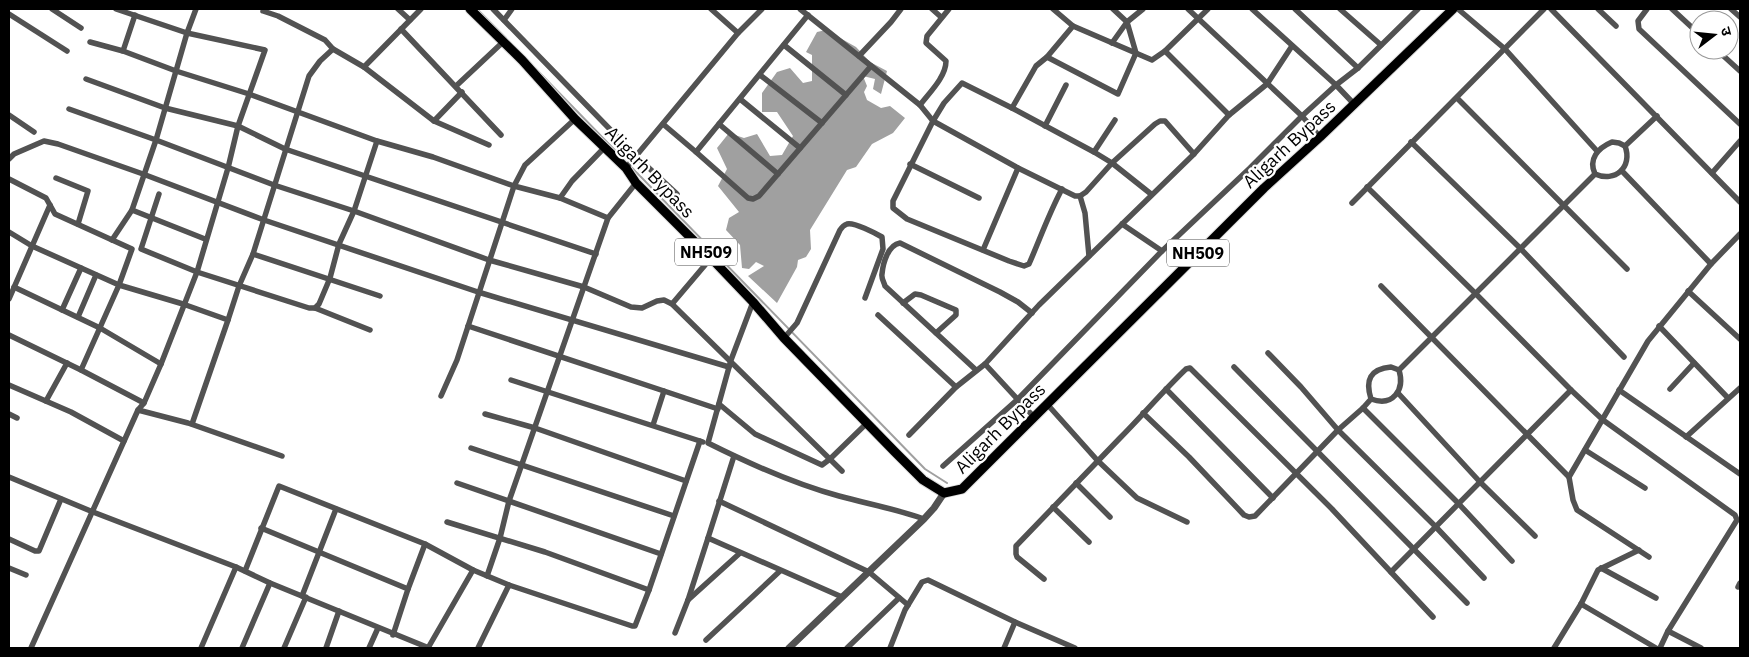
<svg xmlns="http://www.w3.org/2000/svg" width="1749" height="657" viewBox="0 0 1749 657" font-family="'IBM Plex Sans','Noto Sans Devanagari',sans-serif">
  <rect width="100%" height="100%" fill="#fff"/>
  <!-- water -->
  <path fill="#a0a0a0" d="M826,30L856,47L870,62L887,71L881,94L873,89L875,79L863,76L867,86L864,92L867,100L881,108L890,106L905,118L893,133L872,144L856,167L847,170L810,230L811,249L806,257L798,260L797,267L777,303L748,276L764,266L756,262L749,269L742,268L740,245L726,230L729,218L739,212L718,186L727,169L717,148L729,133L744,138L757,134L770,156L782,155L793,136L777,112H762V93L777,72L790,68L803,83L812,81V55L806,52L817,32Z"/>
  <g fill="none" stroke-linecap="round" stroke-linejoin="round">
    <!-- stream -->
    <g stroke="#a0a0a0" stroke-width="2">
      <path d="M477,9L506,38"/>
      <path d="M535,68L925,469L947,483"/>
    </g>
    <!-- trunk casing -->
    <g stroke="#dbdbdb" stroke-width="11">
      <path id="trunk" d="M470,9L522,60L575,119L626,168L636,183L711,258L753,302L784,338L895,452L923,480L944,493L962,489L1264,188L1320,137L1453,9"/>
    </g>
    <!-- minor -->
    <g stroke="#525252" stroke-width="5.5">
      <path d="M52,9L81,28"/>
      <path d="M398,9L410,20"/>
      <path d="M493,9L636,156L677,194"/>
      <path d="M711,9L738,33"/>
      <path d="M800,9L920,105L933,121L1018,168L1075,196H1080L1086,192L1112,163L1155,124L1160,121H1165L1194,154"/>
      <path d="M932,9L941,17"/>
      <path d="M1053,9L1073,26"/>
      <path d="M1188,9L1302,116L1320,137"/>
      <path d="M1252,9L1336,85L1354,104"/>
      <path d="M1295,9L1358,68"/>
      <path d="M1340,9L1381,45"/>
      <path d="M1458,9L1505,49L1597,151"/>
      <path d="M1551,9L1740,202"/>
      <path d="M1598,9L1616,26"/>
      <path d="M1647,9L1638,21L1639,29L1740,124"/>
      <path d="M1672,9L1699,34"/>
      <path d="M1731,9L1740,17"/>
      <path d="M263,11L278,16L325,40L333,49L364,67L434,121L489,145"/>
      <path d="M9,14L67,51"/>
      <path d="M808,15L696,152L748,198L753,199L759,196L871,66"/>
      <path d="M504,20L512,9"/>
      <path d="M401,29L501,135"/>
      <path d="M90,42L123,51L176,71L249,94L377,141L433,157L514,186L560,198L608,218"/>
      <path d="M1112,43L1127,22L1143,9"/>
      <path d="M784,45L846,95"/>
      <path d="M1717,50L1740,71"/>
      <path d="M123,51L135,15"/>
      <path d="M1165,51L1208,9"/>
      <path d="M859,56L891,22L901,9"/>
      <path d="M1047,57L1118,94L1136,53L1127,22L1113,9"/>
      <path d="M364,67L421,9"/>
      <path d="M760,75L822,123"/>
      <path d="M86,79L165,108L238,126L285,149L596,254"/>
      <path d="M456,86L503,42"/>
      <path d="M1457,98L1627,269"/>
      <path d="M740,99L800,148"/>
      <path d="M920,105C929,93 946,77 946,61L926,43L927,36L949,9"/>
      <path d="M1012,108L1036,66L1047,57L1073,26L1152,60L1165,51L1229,115"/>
      <path d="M69,109L156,140L274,185L354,211L489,260L584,287L631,307L642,308L657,301L664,300L672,304L842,471"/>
      <path d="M9,115L34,132"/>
      <path d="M434,121L462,92"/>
      <path d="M663,124L696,152"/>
      <path d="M719,124L778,174"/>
      <path d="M1045,126L1066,85"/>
      <path d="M1411,142L1520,248L1624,357"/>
      <path d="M1612,142L1619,143L1625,146C1633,167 1615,183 1595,174C1588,159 1598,148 1612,142Z"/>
      <path d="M1625,146L1657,116"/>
      <path d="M1094,152L1115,120"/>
      <path d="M9,159L14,154L44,141L58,144L143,174L264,220L478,292L729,367"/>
      <path d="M910,164L979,198"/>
      <path d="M626,168L738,33L762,9"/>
      <path d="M1622,171L1711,264"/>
      <path d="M1712,173L1740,141"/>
      <path d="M56,178L88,191L78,224"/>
      <path d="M9,179L46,198L55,214L132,249L119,285L183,304L228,320L192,424"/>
      <path d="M1367,187L1475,293L1571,390L1603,420L1735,515L1737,520L1668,631L1660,648"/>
      <path d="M1062,189C1049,213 1040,239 1029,264L1024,266L1009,261L907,219L893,208V201L933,121L944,103L962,83L1012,108L1094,152L1112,163L1151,194"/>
      <path d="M159,194L141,249L197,272L309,308H315L319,304L330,278L339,244L354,211L377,141"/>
      <path d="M1080,196L1085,213L1089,256"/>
      <path d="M560,198L572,181L605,147"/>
      <path d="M1352,203L1544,9"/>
      <path d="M132,210L205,239"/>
      <path d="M1122,224L1162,251"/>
      <path d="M9,232L32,246L119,285L81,370"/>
      <path d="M112,240L132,210L156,140L187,33L196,9"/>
      <path d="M983,250L1018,168"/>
      <path d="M253,254L380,296"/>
      <path d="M1381,286L1569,477"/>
      <path d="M14,287L100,328L161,364"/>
      <path d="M1688,291L1740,339"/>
      <path d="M9,299L50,205"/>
      <path d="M753,302L731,360L708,443C750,464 794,484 839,496C868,504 896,509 924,519"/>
      <path d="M903,303L915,294L921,295L956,310V315L936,333"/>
      <path d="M672,304L711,258"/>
      <path d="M315,308L370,330"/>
      <path d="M62,310L81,268"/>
      <path d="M878,315L956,387"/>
      <path d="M78,317L96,275"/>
      <path d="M228,320L239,286L253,254L309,76L320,61L333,49"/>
      <path d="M468,326L664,391"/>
      <path d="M1659,326L1728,398"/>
      <path d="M9,335L81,370L144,403"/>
      <path d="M784,338L797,323L840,230C842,227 844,225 847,224C854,222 875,233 882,237L883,249L865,298"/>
      <path d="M1268,353L1301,387L1338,430L1435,526L1484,578"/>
      <path d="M985,364L1034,417"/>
      <path d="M1234,367L1467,603"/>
      <path d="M1391,367L1399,370C1405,390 1393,407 1371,399C1365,380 1370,369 1391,367Z"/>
      <path d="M976,370L885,286C884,282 881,278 882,274C883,263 888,245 900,243L1000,292L1018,302L1032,313"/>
      <path d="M1399,370L1595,174"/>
      <path d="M511,380L703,442"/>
      <path d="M9,385L71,412L124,441"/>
      <path d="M1166,389L1273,498"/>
      <path d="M1670,389L1694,363"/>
      <path d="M1619,390L1740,474"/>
      <path d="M1398,393L1480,482L1535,536"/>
      <path d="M441,396L457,360L514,186L525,165L575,119"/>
      <path d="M46,401L67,363"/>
      <path d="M719,404L755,434L822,465L830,459L867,423"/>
      <path d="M1047,404L1097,460L1137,498L1187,522"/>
      <path d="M1363,408L1458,503L1512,561"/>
      <path d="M138,410L188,423L282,456"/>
      <path d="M1143,413L1189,457L1244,515L1249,517L1255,516L1338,430L1363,408L1371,399"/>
      <path d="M9,414L17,418"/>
      <path d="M485,414L535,428L686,481"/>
      <path d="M653,425L664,391L718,409"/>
      <path d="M909,435L956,387L985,364L1039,305L1194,154L1229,115L1267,84L1292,46"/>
      <path d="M1686,437L1740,388"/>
      <path d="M471,448L674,516"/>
      <path d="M1585,450L1645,488"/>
      <path d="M943,466L1018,399L1162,251L1250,168L1302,116L1336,85L1358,68L1418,9"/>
      <path d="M9,477L93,512L236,567L270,583L429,648"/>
      <path d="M457,483L661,554"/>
      <path d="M1076,483L1110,517"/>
      <path d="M719,501L869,572L908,605"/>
      <path d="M1053,507L1089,542"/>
      <path d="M447,522L545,552L649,590"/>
      <path d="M261,528L408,589L393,635"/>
      <path d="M708,538L734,456"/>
      <path d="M9,539L35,551H39L61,499"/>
      <path d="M1649,557L1577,510L1573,500L1569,477L1648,341L1711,264L1740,234"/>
      <path d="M9,568L26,575"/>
      <path d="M1601,568L1656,598"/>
      <path d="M245,571L279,486L425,544L473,570L509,585"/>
      <path d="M1391,572L1571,390"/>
      <path d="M487,576L500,538L509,501L608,218L636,183"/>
      <path d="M1044,579L1017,557L1016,554V546C1051,510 1085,474 1120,438C1142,416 1163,391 1186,369L1190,368L1332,509L1433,617"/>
      <path d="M1738,587L1740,583"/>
      <path d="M408,589L425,544"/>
      <path d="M302,596L336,509"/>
      <path d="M688,600L740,553"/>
      <path d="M1581,604L1656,648"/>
      <path d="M1668,631L1701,648"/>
      <path d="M675,633L688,600L708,538L842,597"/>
      <path d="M706,640L780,571"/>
      <path d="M31,648L138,410L144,403L161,364L197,272L228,168L238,126L265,50L187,33L116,9"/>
      <path d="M201,648L236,567"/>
      <path d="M242,648L270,583"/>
      <path d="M284,648L306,597"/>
      <path d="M326,648L339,611"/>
      <path d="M369,648L378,628"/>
      <path d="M428,648L473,570"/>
      <path d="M478,648L509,585L632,626H635L649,590L700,441"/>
      <path d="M847,648L899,598"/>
      <path d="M890,648L905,610L922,582L928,580L1015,622L1075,648"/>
      <path d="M1004,648L1015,622"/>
      <path d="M1554,648L1581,604L1598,570L1639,550"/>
    </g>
    <!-- tertiary -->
    <path stroke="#525252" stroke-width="7" d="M789,648L924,519L934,508L944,493"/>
    <!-- trunk -->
    <use href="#trunk" stroke="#000" stroke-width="9"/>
  </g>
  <g text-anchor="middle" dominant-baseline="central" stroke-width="4.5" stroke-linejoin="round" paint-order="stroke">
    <!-- shield labels -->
    <g fill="#fff" stroke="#4c4c4c" stroke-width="1">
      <rect x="675" y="238.5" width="62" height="27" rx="4"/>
      <rect x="1167" y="239.5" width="62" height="27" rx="4"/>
    </g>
    <g font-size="16" font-weight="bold" fill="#000">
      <text x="706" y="252">NH509</text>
      <text x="1198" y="253">NH509</text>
    </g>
    <!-- street labels -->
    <g font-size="18" fill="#000" stroke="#fff">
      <text transform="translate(1289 144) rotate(-43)">Aligarh Bypass</text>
      <text transform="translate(650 172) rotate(46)">Aligarh Bypass</text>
      <text transform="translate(1000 428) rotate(-45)">Aligarh Bypass</text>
    </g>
  </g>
  <!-- border -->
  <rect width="1749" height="657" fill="none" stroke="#000000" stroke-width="20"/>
  <!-- north arrow -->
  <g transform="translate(1714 35) rotate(74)"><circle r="24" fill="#ffffff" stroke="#999999"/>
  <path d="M0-4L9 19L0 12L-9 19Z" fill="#000000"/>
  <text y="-8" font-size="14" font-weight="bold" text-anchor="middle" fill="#000000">उ</text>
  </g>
</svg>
